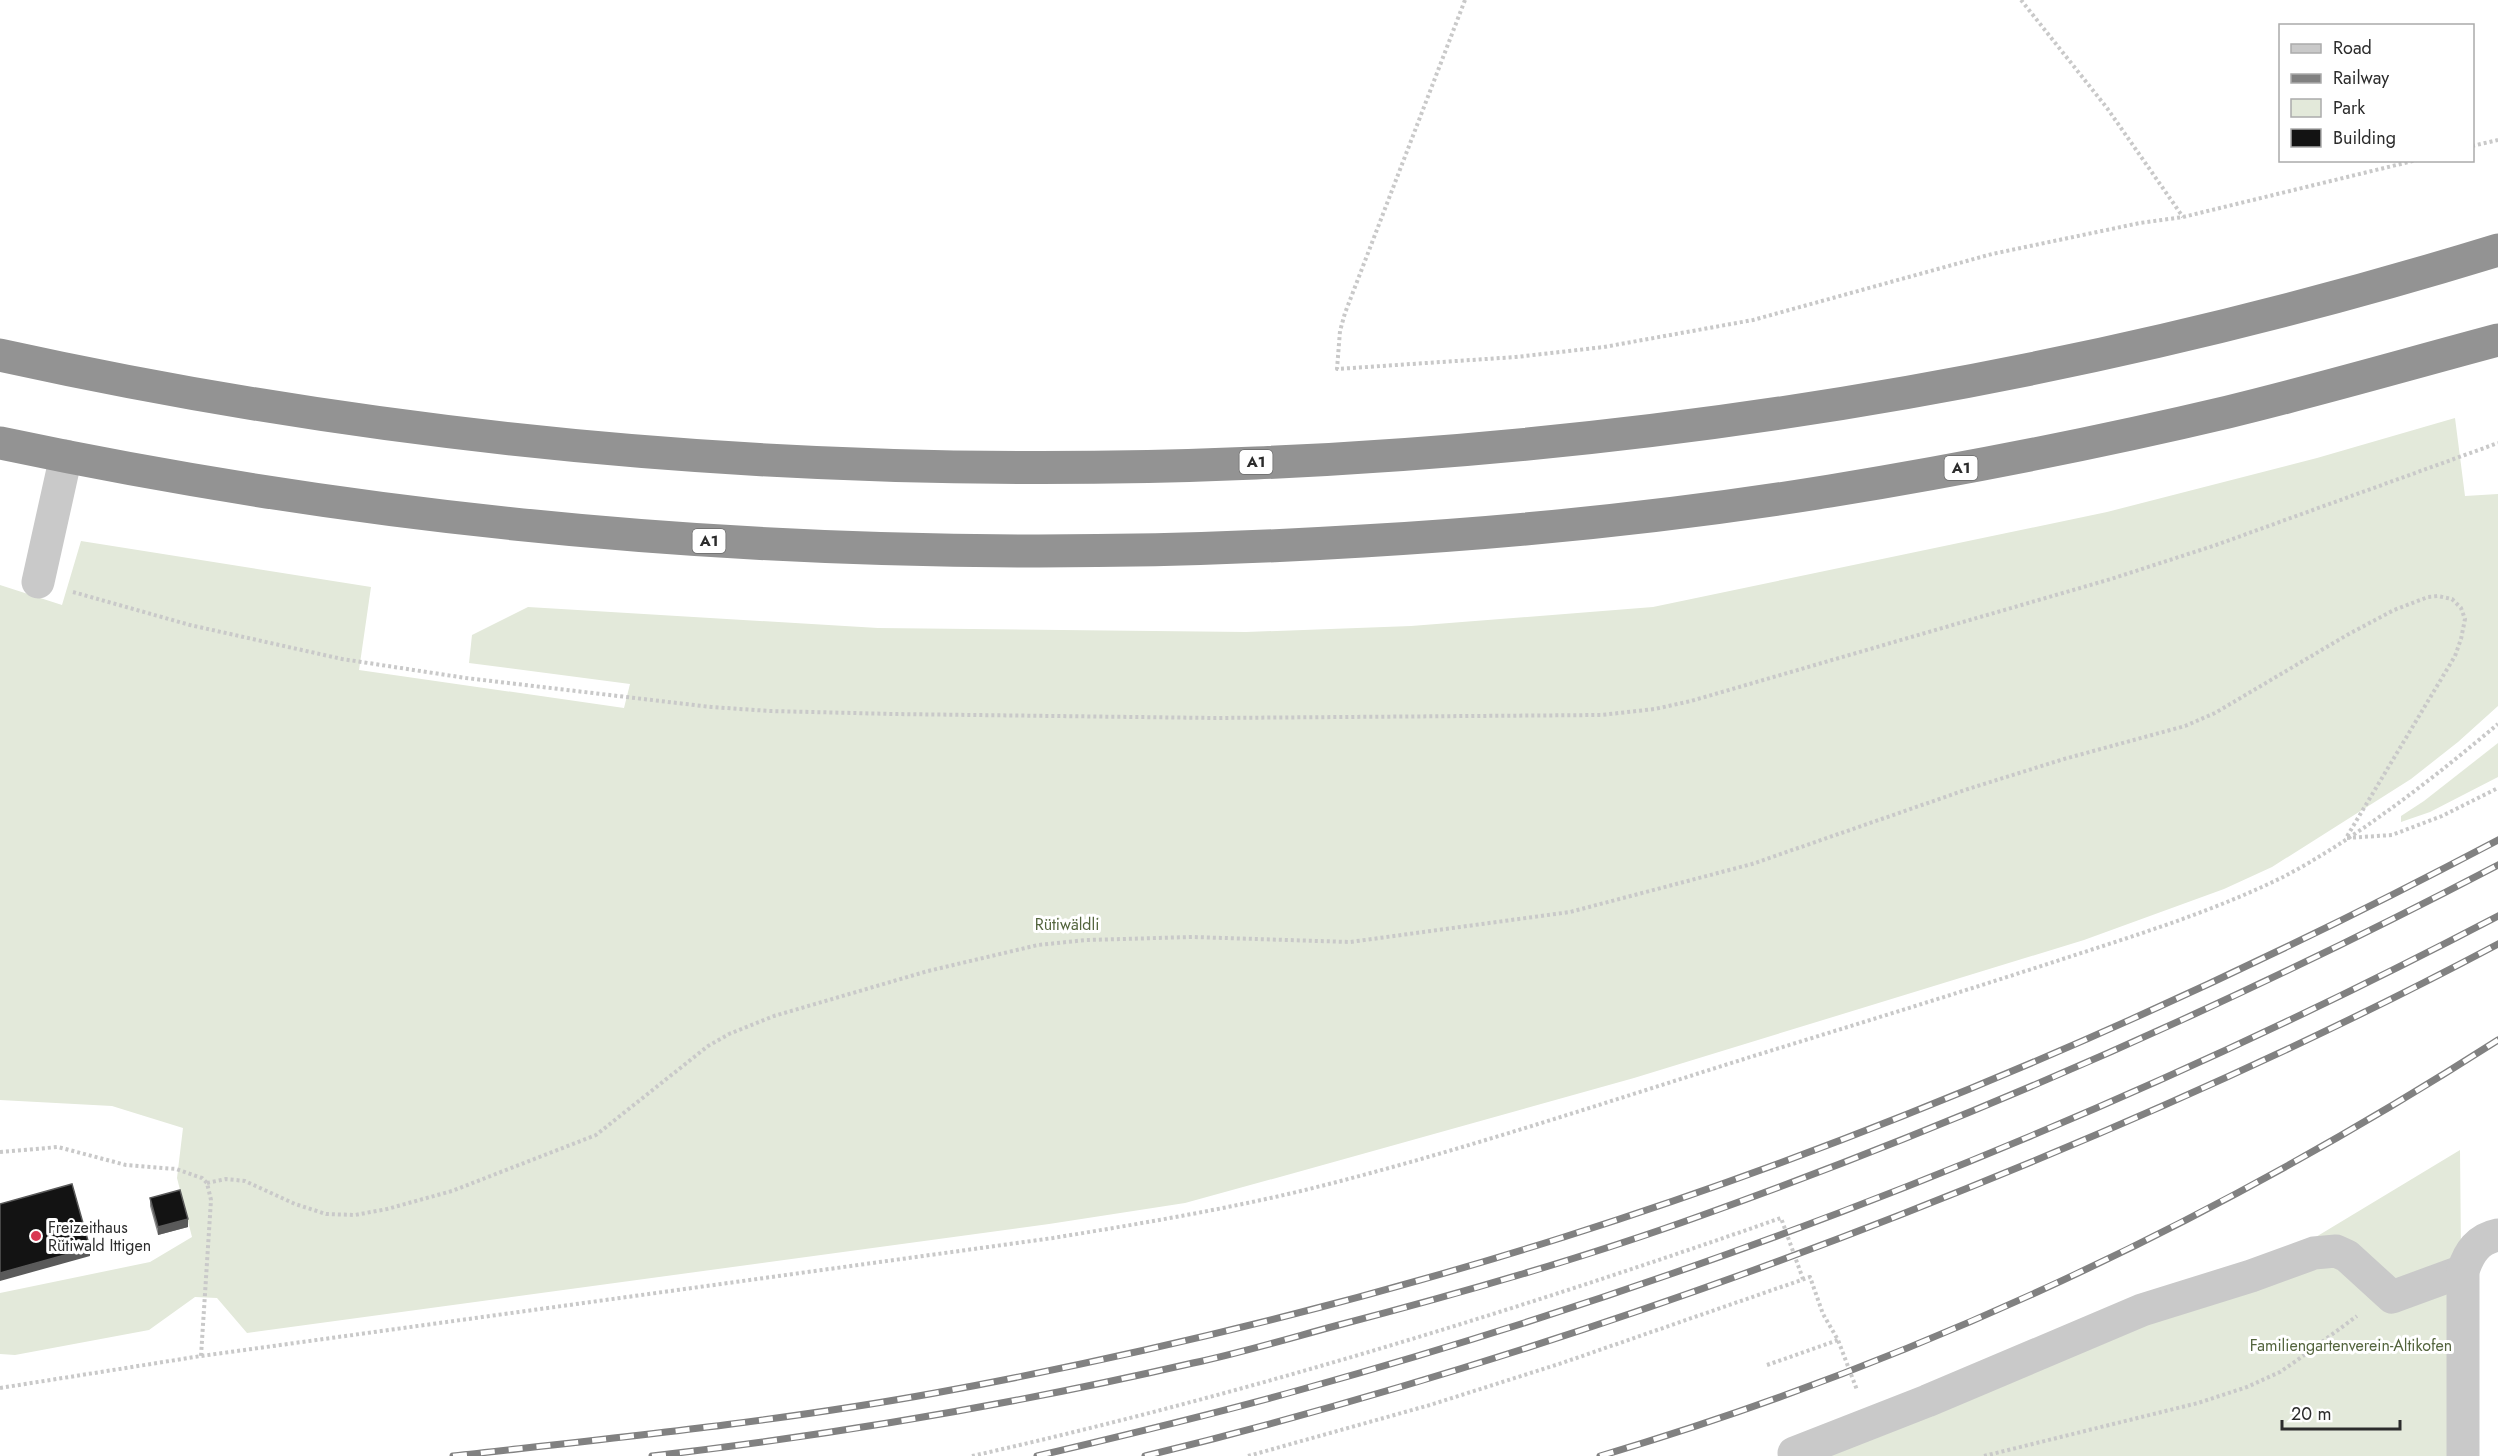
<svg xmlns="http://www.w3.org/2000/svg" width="2498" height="1456" viewBox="0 0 2498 1456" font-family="Jost,sans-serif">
  <rect width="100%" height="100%" fill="#fff"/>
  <!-- green -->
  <g fill="#e3e9da">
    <path d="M2455,418L2465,496L2498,494V706L2458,742L2411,779L2272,867L2224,889L2084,940L1634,1078L1305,1170L1185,1203L1049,1224L247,1333L217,1298L195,1297L149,1330L15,1355L0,1354V1293L150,1262L192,1237L177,1178L183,1128L112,1106L0,1100V585L62,605L81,541L371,587L359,670L624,708L630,684L469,663L472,635L528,607L878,628L1246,632L1411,626L1653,607L2107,512L2317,458Z"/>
    <path d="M2498,743V777L2430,812L2401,822V816L2424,801Z"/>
    <path d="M2460,1150L2463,1456H1785L2251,1276Z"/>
  </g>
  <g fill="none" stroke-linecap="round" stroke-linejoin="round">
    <!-- path -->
    <g stroke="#c9c9c9" stroke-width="4" stroke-dasharray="3 3" stroke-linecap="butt">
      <path d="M1465,0L1345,313L1340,331L1337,369L1516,357L1604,347L1753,320L1992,254L2140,223L2183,217L2417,160"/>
      <path d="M2021,0L2107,108L2183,217"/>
      <path d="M2472,146L2498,140"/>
      <path d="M73,592L190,625L342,659L466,678L711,707L770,711L894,714L1215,718L1601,715L1655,709L1691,701L2111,579L2216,545L2498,443"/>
      <path d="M2347,838L2392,835L2442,816L2498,788"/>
      <path d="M0,1152L58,1147L126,1165L176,1169L202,1178L207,1183L211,1200L201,1356"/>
      <path d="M207,1183L226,1179L245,1181L295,1204L326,1214L355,1215L387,1209L452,1191L596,1135L708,1046L729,1034L774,1016L928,971L1038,945L1086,940L1193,937L1350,942L1570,912L1752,864L1971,788L2064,759L2185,726L2215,713L2347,635L2394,610L2428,597L2438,596L2452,599L2461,608L2465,619L2461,639L2455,656L2346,838"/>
      <path d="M1767,1365L1838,1340"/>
      <path d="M0,1388L201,1356L1053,1238C1138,1224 1222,1210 1305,1190C1459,1152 1609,1101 1760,1054C1864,1022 1968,990 2072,956C2143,933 2216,910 2283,877C2356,839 2435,777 2498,724"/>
      <path d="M972,1456C1247,1394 1515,1311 1781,1218L1803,1279"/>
      <path d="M1248,1456L1430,1405L1562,1363L1810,1277L1823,1314L1838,1340L1857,1390"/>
      <path d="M1984,1456L2198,1403L2247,1387L2280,1372L2296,1361L2357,1316"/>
    </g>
    <!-- minor -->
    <g stroke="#c9c9c9" stroke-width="33">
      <path d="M38,582L66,456"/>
      <path d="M1794,1453L1927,1401L2142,1310L2251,1276L2314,1253L2336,1251L2347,1256L2392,1297L2463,1271"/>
      <path d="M2463,1456V1271C2469,1252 2478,1239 2498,1235"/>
    </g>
    <!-- highway -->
    <g stroke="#939393" stroke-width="33">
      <path d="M0,355C821,536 1695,497 2498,250"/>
      <path d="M0,443C448,538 906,569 1363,541C1519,532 1676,516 1830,491C1964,469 2097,443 2228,412C2319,390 2408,364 2498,340"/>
    </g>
    <!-- rail casing -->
    <g stroke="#818181" stroke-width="7">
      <g id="rail">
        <path d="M453,1456C614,1438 776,1422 935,1393C1147,1354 1358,1302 1564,1237C1886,1135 2199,998 2498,840"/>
        <path d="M652,1456C833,1435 1015,1404 1193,1363C1240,1353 1287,1339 1335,1326C1458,1294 1581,1259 1700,1216C1974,1118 2240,1000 2498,865"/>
        <path d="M1037,1456C1126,1435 1215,1414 1303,1389C1716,1274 2118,1115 2498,916"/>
        <path d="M1145,1456C1447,1382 1742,1282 2029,1163C2188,1097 2346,1025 2498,944"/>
        <path d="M1600,1456C1918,1362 2220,1218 2498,1040"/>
      </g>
    </g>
    <!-- rail -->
    <use href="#rail" stroke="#fff" stroke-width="4.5" stroke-dasharray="14" stroke-linecap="butt"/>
  </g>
  <!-- wall -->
  <path fill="#898989" d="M150,1198L188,1227L158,1235L150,1206Z"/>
  <!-- shaded-wall -->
  <g fill="#5a5a5a">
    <path d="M188,1219V1227L158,1235V1227Z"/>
    <path d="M90,1248V1256L0,1281V1273Z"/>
  </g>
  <!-- building -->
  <g fill="#131313" stroke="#5a5a5a" stroke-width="1.5">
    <path d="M72,1184L90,1248L0,1273V1204Z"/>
    <path d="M180,1190L188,1219L158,1227L150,1198Z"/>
  </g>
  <!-- markers -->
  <circle fill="#d93852" stroke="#fff" stroke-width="2" cx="36" cy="1236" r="6"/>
  <g text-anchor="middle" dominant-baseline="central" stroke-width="6" stroke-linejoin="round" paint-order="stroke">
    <!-- shield labels -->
    <g fill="#fff" stroke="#6b6b6b" stroke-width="1.5">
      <rect x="1239.5" y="450" width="33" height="24" rx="4.5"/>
      <rect x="1944.5" y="456" width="33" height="24" rx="4.5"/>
      <rect x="692.5" y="529" width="33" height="24" rx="4.5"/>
    </g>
    <g font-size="15" font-weight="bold" fill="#2c2c2c">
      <text x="1256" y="462">A1</text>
      <text x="1961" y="468">A1</text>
      <text x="709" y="541">A1</text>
    </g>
    <!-- park labels -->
    <g font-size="16" fill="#53643d" stroke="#fff">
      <text x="1067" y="924">Rütiwäldli</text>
      <text x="2351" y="1345">Familiengartenverein-Altikofen</text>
    </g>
    <!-- poi labels -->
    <g font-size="16" fill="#2c2c2c" stroke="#fff" text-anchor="start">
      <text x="48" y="1227">Freizeithaus<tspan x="48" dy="18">Rütiwald Ittigen</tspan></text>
    </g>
  </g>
  <!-- legend -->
  <rect x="2279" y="24" width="195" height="138" fill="#ffffff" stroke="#ababab" stroke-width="1.5"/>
  <rect x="2291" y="44" width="30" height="9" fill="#c9c9c9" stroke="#ababab" stroke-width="1.5"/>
  <text x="2333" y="54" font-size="18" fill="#2c2c2c">Road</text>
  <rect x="2291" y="74" width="30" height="9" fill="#818181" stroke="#ababab" stroke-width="1.5"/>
  <text x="2333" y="84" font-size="18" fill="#2c2c2c">Railway</text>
  <rect x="2291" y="99" width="30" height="18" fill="#e3e9da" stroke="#ababab" stroke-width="1.5"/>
  <text x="2333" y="114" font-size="18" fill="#2c2c2c">Park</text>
  <rect x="2291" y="129" width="30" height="18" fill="#131313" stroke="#ababab" stroke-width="1.5"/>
  <text x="2333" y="144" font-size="18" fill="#2c2c2c">Building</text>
  <!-- scale -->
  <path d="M2282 1420v9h118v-9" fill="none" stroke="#2c2c2c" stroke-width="3"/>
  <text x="2291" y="1420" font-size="18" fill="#2c2c2c" stroke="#ffffff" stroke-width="4.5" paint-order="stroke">20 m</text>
</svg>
